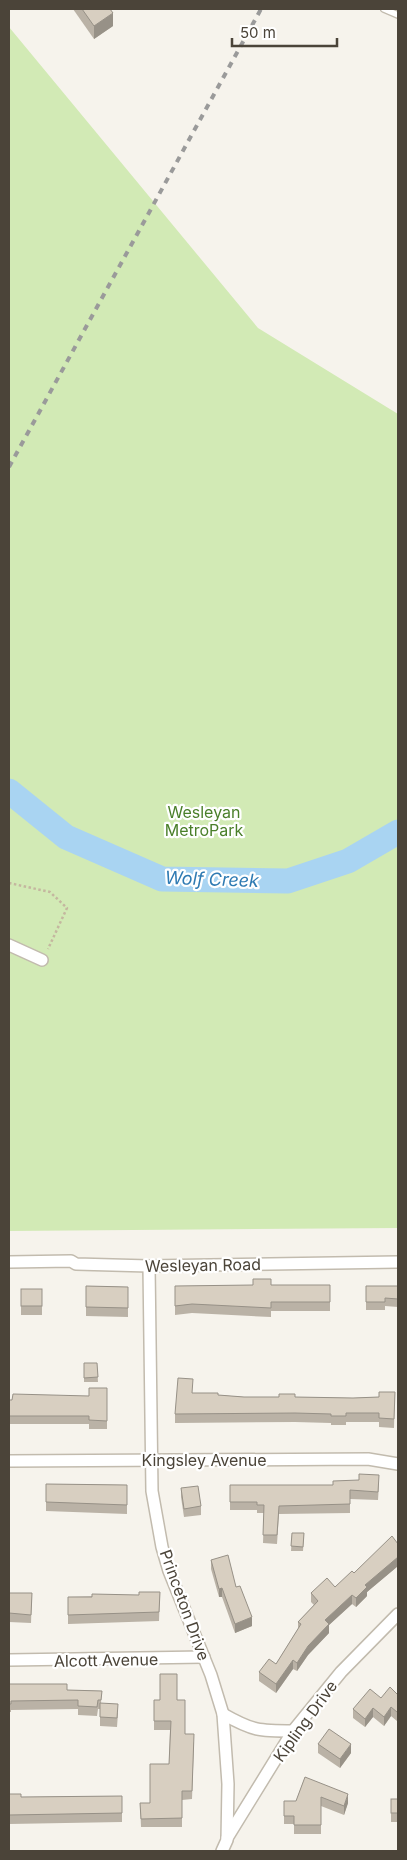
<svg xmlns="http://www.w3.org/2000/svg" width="407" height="1860" viewBox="0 0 407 1860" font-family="Inter,sans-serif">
  <rect width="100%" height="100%" fill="#f6f3ec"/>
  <!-- green -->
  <path fill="#d2eab5" d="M9,27L258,328L398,414V1228L9,1231Z"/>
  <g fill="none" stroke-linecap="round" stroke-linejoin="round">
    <!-- river -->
    <path stroke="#a9d4f2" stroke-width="25" d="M9,791L66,837L162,879L288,881L348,861L398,832"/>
    <!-- lane casing -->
    <g stroke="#c2bbae" stroke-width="8">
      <path id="lane" d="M384,9L398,15"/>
    </g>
    <!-- street casing -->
    <g stroke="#c2bbae" stroke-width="14">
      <g id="street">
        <path d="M9,945L42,960"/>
        <path d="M9,1262L71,1261L76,1264L149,1266L398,1262"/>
        <path d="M149,1266L152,1491L162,1547L169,1571L211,1675L223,1714L228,1784L227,1840L222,1851"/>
        <path d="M9,1461L368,1459L398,1464"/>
        <path d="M9,1660L204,1657"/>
        <path d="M223,1714C253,1731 259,1731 293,1731"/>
        <path d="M227,1838L293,1731L341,1672L398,1614"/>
      </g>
    </g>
    <!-- path -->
    <path stroke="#c4b79f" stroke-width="2.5" stroke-dasharray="2.5 2.5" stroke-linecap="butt" d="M9,883L50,892L67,908L48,949"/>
    <!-- lane -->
    <use href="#lane" stroke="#fff" stroke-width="5.5"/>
    <!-- street -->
    <use href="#street" stroke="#fff" stroke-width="11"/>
    <!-- rail -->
    <path stroke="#9a9a9a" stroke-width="4" stroke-dasharray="6 6" stroke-linecap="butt" d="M9,467L261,9"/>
  </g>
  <!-- wall -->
  <g fill="#bab2a6">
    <path d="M73,9H110L113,26L94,39Z"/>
    <path d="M330,1285V1311H271V1317L192,1313L175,1315V1286Z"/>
    <path d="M86,1286L128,1287V1317L86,1316Z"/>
    <path d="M366,1286H398V1307L385,1306V1310H366Z"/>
    <rect x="21" y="1289" width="21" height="26"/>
    <path d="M84,1363H97L98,1382H84Z"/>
    <path d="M107,1388V1429H89V1424H9V1400L89,1396Z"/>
    <path d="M395,1392L394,1428L379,1427V1422H346V1425H331V1423L295,1422L175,1423V1414L192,1393L244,1397H295L353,1398L379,1397Z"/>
    <path d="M46,1484L127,1485V1514L46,1511Z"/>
    <path d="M379,1484L378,1500L350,1499V1513L279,1514L277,1544L263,1543L264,1513H257V1510H230V1485H333Z"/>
    <path d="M181,1488L201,1506V1515L184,1517L181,1497Z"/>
    <path d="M292,1533H304L303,1551H291Z"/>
    <path d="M398,1544V1566L367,1592V1596L356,1607L352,1604L329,1625V1633L308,1655L297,1671L293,1669L276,1693L259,1681V1672L276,1664L298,1629V1622L314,1605L311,1602V1593L335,1587L354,1573Z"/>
    <path d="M211,1560L236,1587L252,1626L235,1633L222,1597H219L211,1569Z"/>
    <path d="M160,1592L159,1621L68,1624V1597L139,1595Z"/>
    <path d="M9,1593H32L31,1623L9,1622Z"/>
    <path d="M9,1684L67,1690L102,1691L101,1703L118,1713L117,1727L100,1726V1709H98L97,1716L78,1715V1709L11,1710V1712H9Z"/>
    <path d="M398,1695L397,1721L391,1716L384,1726L373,1717L365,1727L353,1718V1709L381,1698Z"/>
    <path d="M154,1700H177L185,1734L194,1743L192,1799L182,1800V1827H141L140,1803H150L169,1764L170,1730H154Z"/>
    <path d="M318,1744L351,1753L340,1768L318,1753Z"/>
    <path d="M305,1777L348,1803L344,1815L321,1806V1834H294V1824H284V1801H296Z"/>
    <path d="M9,1794L21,1797L122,1796V1822L9,1824Z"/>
    <rect x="391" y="1799" width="7" height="23"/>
  </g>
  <!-- shaded-wall -->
  <g fill="#979187">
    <path d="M113,13V26L94,39V26Z"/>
    <path d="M398,1557V1566L367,1592V1596L356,1607V1598L365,1585Z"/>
    <path d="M222,1588V1597H219V1589Z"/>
    <path d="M352,1595V1604L329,1625V1633L308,1655L297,1671V1663L325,1620Z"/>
    <path d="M252,1617V1626L235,1633V1624Z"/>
    <path d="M293,1660V1669L276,1693V1684Z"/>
    <path d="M391,1707V1716L384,1726V1717Z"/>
    <path d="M373,1708V1717L365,1727V1719Z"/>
    <path d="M398,1710V1719L397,1721V1712Z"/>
    <path d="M351,1744V1753L340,1768V1759Z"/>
    <path d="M348,1794V1803L344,1815V1806Z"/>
  </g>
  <!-- building -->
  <g fill="#d8cfc1" stroke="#979187">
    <path d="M82,9H110L113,13L94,26Z"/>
    <path d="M253,1279H271V1285H330V1302H271V1308L192,1304L175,1306V1286L253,1285Z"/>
    <path d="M86,1286L128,1287V1308L86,1307Z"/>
    <path d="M366,1286H398V1299L385,1298V1302H366Z"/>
    <rect x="21" y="1289" width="21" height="17"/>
    <path d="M84,1363H97L98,1377L84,1378Z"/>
    <path d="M178,1378L193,1379L192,1393H218V1395L244,1397H279V1394H295V1397L353,1398L379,1397V1392H395L394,1419L379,1418V1413H346V1416H331V1414L295,1413L175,1414Z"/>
    <path d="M89,1388H107V1421L89,1420V1416H9V1400H12L13,1394L89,1396Z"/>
    <path d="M359,1474L379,1475L378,1492L350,1490V1504L279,1506L277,1535H263L264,1505H257V1502H230V1485H333V1481L359,1480Z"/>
    <path d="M46,1484L127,1485V1505L46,1502Z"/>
    <path d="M198,1486L201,1506L184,1509L181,1488Z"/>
    <path d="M292,1533H304L303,1547L291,1546Z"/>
    <path d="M392,1536L398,1544V1557L365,1585L367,1587L356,1598L352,1595L325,1620L329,1624L308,1646L297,1663L293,1660L276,1684L259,1672L269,1659L276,1664L301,1624L298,1622L318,1601L311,1593L327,1578L335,1587L352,1571L354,1573Z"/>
    <path d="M228,1555L236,1587L240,1586L252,1617L235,1624L222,1588L219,1589L211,1560Z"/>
    <path d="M139,1592H160L159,1612L68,1615V1597H92V1594L139,1595Z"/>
    <path d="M9,1593H32L31,1615L9,1613Z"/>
    <path d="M160,1674H177V1700H185V1734H194L192,1791H182V1818L141,1819L140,1803H150V1764H169L171,1721H154V1700H160Z"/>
    <path d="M9,1684H67V1690L102,1691L101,1700H98L97,1707L78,1706V1700L11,1701V1704H9Z"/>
    <path d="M390,1687L398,1695V1710L397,1712L391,1707L384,1717L373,1708L365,1719L353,1709L370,1689L381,1698Z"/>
    <path d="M100,1703L118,1704L117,1718L100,1717Z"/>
    <path d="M329,1729L351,1744L340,1759L318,1744Z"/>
    <path d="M305,1777L348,1794L344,1806L321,1797V1825H294V1816H284V1801H296Z"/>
    <path d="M9,1794H21V1797L122,1796V1813L9,1815Z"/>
    <rect x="391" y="1799" width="7" height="14"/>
  </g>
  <g text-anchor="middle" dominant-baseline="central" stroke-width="4.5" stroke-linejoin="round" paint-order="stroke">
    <!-- park labels -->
    <g font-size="16" fill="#4a7f2a" stroke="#fff">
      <text x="204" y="812">Wesleyan<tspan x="204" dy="18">MetroPark</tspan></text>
    </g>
    <!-- street labels -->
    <g font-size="16" fill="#4b4439" stroke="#fff">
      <text transform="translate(203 1265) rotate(-1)">Wesleyan Road</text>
      <text x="204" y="1460">Kingsley Avenue</text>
      <text transform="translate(185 1605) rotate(70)">Princeton Drive</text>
      <text transform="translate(106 1660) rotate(-1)">Alcott Avenue</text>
      <text transform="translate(305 1721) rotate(-54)">Kipling Drive</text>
    </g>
    <!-- water labels -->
    <g font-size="18" font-style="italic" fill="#2e7ab2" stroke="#fff">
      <text transform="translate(212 879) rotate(2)">Wolf Creek</text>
    </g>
  </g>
  <!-- border -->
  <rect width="407" height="1860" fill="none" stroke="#4b4439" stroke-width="20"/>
  <!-- scale -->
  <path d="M232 38v8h105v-8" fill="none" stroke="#4b4439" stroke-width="2.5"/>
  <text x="240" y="38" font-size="15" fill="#4b4439" stroke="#ffffff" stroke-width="4" paint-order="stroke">50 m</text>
</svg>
